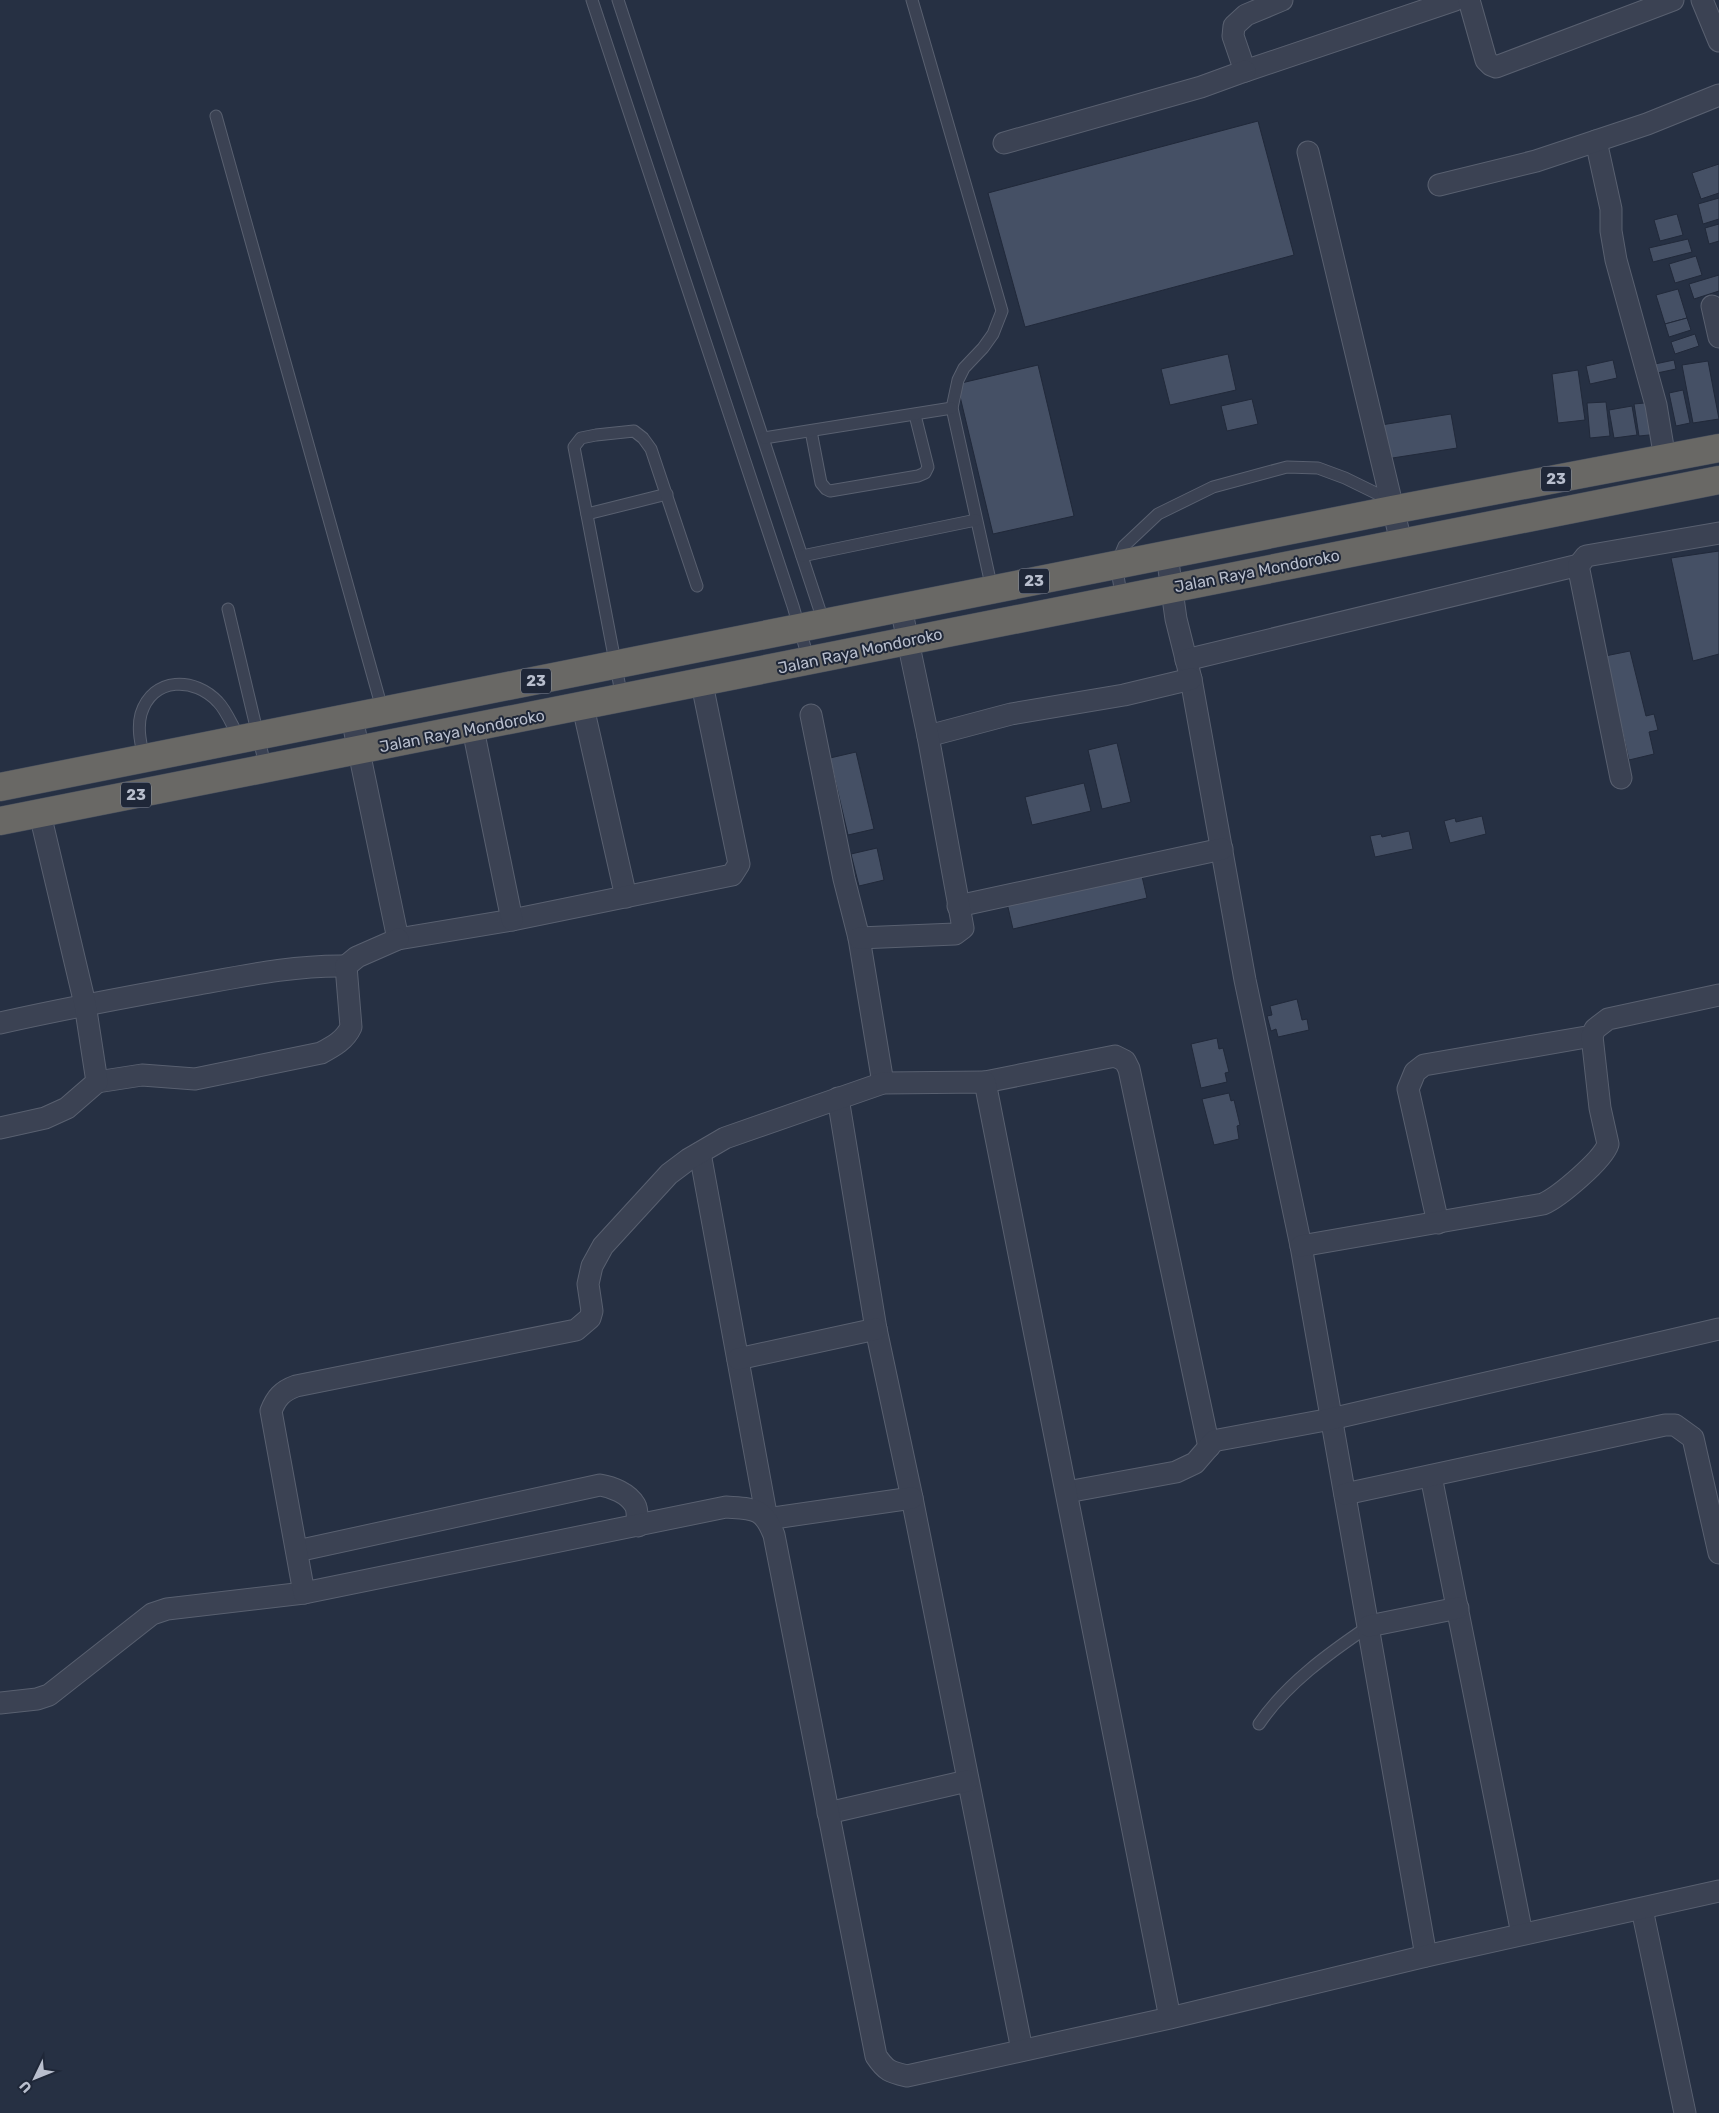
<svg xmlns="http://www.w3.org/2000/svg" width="1719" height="2113" viewBox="0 0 1719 2113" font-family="Rubik,sans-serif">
  <rect width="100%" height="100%" fill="#263043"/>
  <!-- building -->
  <g fill="#455065" stroke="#21293a">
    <path d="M1258,121L1294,255L1025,327L988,193Z"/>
    <path d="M1719,164V193L1701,199L1692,173Z"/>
    <path d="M1719,198V219L1703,224L1698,204Z"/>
    <path d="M1677,214L1683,235L1660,241L1654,220Z"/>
    <path d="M1719,224V241L1709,244L1705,228Z"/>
    <path d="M1688,239L1692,252L1653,262L1649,248Z"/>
    <path d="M1696,256L1702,275L1675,283L1669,264Z"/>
    <path d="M1719,275V291L1694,299L1689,284Z"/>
    <path d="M1678,289L1687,318L1665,324L1656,295Z"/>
    <path d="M1687,318L1691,330L1669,337L1665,324Z"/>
    <path d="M1695,334L1699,346L1675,354L1671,342Z"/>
    <path d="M1228,354L1236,390L1170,405L1161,369Z"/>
    <path d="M1613,360L1617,378L1590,384L1586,366Z"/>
    <path d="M1674,360L1676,369L1657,373L1655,364Z"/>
    <path d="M1708,361L1719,419L1693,423L1682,365Z"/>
    <path d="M1038,365L1074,516L993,534L957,384Z"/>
    <path d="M1578,370L1585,420L1558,423L1552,374Z"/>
    <path d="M1683,390L1690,423L1676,426L1669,393Z"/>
    <path d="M1252,399L1258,424L1227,431L1221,406Z"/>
    <path d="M1606,402L1610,436L1590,438L1587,403Z"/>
    <path d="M1655,402L1659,434L1639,436L1634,404Z"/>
    <path d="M1632,406L1637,435L1614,438L1609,410Z"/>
    <path d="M1451,414L1457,448L1386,459L1381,425Z"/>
    <path d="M1719,551V654L1693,661L1671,558Z"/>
    <path d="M1630,651L1646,716L1654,714L1658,730L1649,732L1654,754L1629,760L1605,656Z"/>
    <path d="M1117,743L1131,802L1102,809L1088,750Z"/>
    <path d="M856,752L874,829L848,835L830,758Z"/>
    <path d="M1084,783L1091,811L1032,825L1025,797Z"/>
    <path d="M1482,816L1486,834L1450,843L1444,821L1455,818L1456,822Z"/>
    <path d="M1409,831L1413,849L1375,857L1370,836L1381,834L1382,837Z"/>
    <path d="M877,848L884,880L859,886L851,854Z"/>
    <path d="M1141,872L1147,898L1013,929L1007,903Z"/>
    <path d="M1297,999L1302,1020L1307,1019L1309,1030L1278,1037L1276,1029L1271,1031L1267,1016L1272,1015L1270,1006Z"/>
    <path d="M1217,1038L1219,1049L1223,1048L1229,1072L1225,1073L1227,1082L1201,1088L1191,1044Z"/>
    <path d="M1229,1093L1231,1101L1234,1100L1240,1125L1237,1126L1239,1139L1214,1145L1202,1099Z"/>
  </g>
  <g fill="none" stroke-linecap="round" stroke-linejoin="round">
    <!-- service casing -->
    <g stroke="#596070" stroke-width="13">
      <g id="service">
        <path d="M592,0L793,606L809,661"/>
        <path d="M618,0L824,623"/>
        <path d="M912,0L1002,311L993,334L983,348L964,368L958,380L952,408L992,589"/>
        <path d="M216,116L383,712"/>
        <path d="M811,431L821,483L826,489L830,491L918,476L925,473L928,467L915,415"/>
        <path d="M764,438L952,408"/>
        <path d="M587,514L667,494"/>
        <path d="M802,556L976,520"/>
        <path d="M1122,599L1116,565L1124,546L1158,514L1213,487L1287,467L1318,468L1345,478L1390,500"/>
        <path d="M228,609L266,769"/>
        <path d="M622,698L574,447L581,438L596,435L634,431L643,438L651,449L697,586"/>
        <path d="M144,759C141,744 137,729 141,714C153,676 195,677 218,702C227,711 233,728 240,739"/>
        <path d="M1259,1724C1286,1684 1329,1653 1369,1626"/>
      </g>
    </g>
    <!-- minor casing -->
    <g stroke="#596070" stroke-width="23">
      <g id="minor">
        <path d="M1282,0L1246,15L1234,26L1233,36L1245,71L1455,0"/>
        <path d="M1469,0L1486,60L1491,65L1496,67L1673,0"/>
        <path d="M1702,0L1719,41"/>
        <path d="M1596,141L1611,209V231L1616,260L1656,405L1665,459"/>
        <path d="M1004,143L1201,87L1245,71"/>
        <path d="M1308,152L1401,542"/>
        <path d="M1439,185L1536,161L1647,124L1719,95"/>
        <path d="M1712,306L1719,337"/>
        <path d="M1167,555L1176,619L1191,679L1245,980L1301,1246L1426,1956"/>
        <path d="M1186,660L1579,565"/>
        <path d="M583,707L626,897"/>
        <path d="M811,715L844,879L859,938L883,1083"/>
        <path d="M352,718L398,939L512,920L732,875L739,864L702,684"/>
        <path d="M473,729L512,920"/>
        <path d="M928,736L1011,714L1124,695L1191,679"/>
        <path d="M1621,778L1579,570V565L1586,556L1719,533"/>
        <path d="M958,906L1222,849"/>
        <path d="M859,938L955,934L963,928L928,736L901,608"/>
        <path d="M0,1023C66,1008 132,996 199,984C248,975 297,965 346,966"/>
        <path d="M97,1082L142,1075L195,1079L321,1053C334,1046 345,1040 351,1027L346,966L357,957L398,939"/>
        <path d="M985,1082L1115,1056L1125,1061L1129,1069L1209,1447"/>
        <path d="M838,1098L876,1329L912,1498L1022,2050"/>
        <path d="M0,1128L45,1118L67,1108L97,1082L85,1004L40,814"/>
        <path d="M700,1153L767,1519L912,1498"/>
        <path d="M1438,1223L1408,1089L1415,1072L1424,1065L1592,1036"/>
        <path d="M1301,1246L1543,1204C1559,1197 1603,1160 1608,1144L1600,1108L1592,1036L1595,1029L1608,1019L1719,995"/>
        <path d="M738,1359L876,1329"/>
        <path d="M1431,1476L1522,1934"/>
        <path d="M1067,1492L1176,1472L1195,1463L1214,1441L1218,1440L1331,1419L1719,1329"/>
        <path d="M1345,1494L1665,1425H1675L1693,1438L1719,1553"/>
        <path d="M297,1551L600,1485C612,1487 628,1493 635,1505C638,1510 637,1520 638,1526"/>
        <path d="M1369,1626L1458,1608"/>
        <path d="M0,1703L37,1699L49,1695L152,1614L167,1609L304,1593"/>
        <path d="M828,1813L967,1781"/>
        <path d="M1642,1909L1685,2113"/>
        <path d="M1170,2018L985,1082L883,1083L725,1138L689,1159L669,1174L603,1246L592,1266L588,1284L592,1311L590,1318L576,1330L296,1386C282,1391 276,1398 271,1411L304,1593L726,1507C754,1509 763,1507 774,1535L876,2056C886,2071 890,2072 907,2076L1170,2018L1426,1956L1719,1891"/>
      </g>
    </g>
    <!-- trunk casing -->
    <g stroke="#454d5d" stroke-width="29">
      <g id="trunk">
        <path d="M0,787L1392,510L1719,448"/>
        <path d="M0,821L1719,480"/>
      </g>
    </g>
    <!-- service -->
    <use href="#service" stroke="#3b4253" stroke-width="11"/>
    <!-- minor -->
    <use href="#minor" stroke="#3b4253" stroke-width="21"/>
    <!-- trunk -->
    <use href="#trunk" stroke="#696865" stroke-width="28"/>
  </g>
  <g text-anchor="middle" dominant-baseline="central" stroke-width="4" stroke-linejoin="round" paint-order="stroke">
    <!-- shield labels -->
    <g fill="#1f2738" stroke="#8a91a0" stroke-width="1">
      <rect x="1541" y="466.5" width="30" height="25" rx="4"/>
      <rect x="1019" y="568.5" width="30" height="25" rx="4"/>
      <rect x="521" y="668.5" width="30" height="25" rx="4"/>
      <rect x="121" y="782.5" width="30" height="25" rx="4"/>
    </g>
    <g font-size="15" font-weight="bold" fill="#b8becd">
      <text x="1556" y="479">23</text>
      <text x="1034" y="581">23</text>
      <text x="536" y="681">23</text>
      <text x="136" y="795">23</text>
    </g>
    <!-- street labels -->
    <g font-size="16" fill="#b8becd" stroke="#1f2738">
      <text transform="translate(1257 571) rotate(-11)">Jalan Raya Mondoroko</text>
      <text transform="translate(860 651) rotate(-12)">Jalan Raya Mondoroko</text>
      <text transform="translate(462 731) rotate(-11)">Jalan Raya Mondoroko</text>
    </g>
  </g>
  <!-- north arrow -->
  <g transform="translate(35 2078) rotate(227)" stroke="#1f2738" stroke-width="4" paint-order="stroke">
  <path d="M0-4L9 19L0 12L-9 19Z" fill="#b8becd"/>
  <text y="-8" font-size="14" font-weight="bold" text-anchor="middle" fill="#b8becd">U</text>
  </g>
</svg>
